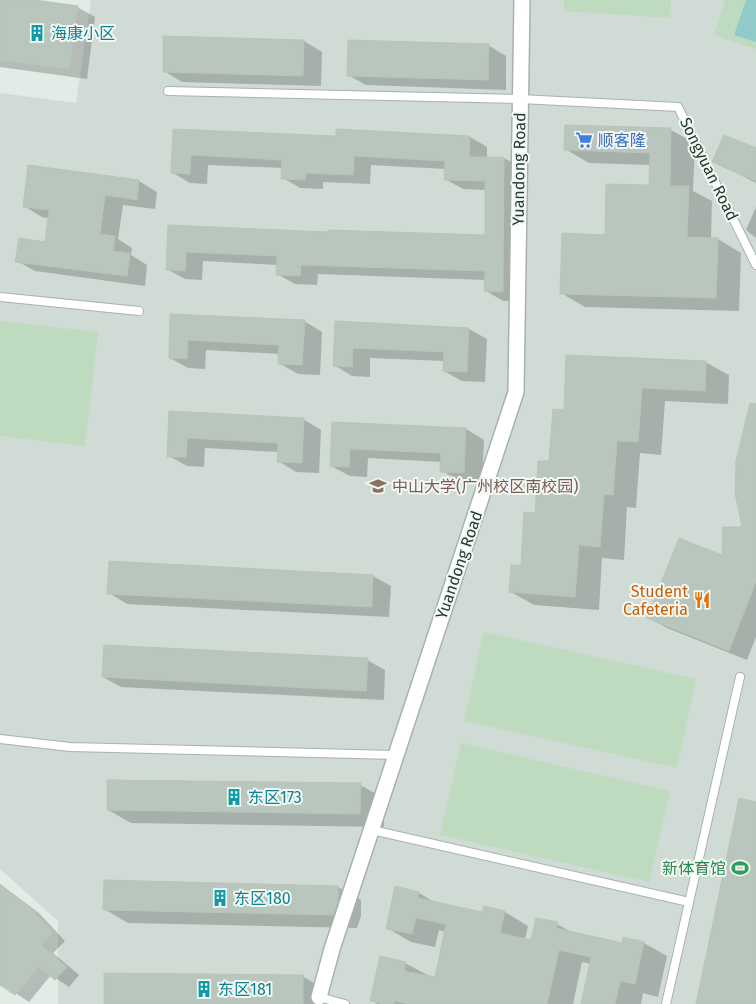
<svg xmlns="http://www.w3.org/2000/svg" width="756" height="1004" viewBox="0 0 756 1004" font-family="'Fira Sans','Noto Sans SC',sans-serif">
  <rect width="100%" height="100%" fill="#e3ebe6"/>
  <!-- built -->
  <path fill="#d1dbd5" d="M91,0H756V1004H58V921L0,869V93L76,103Z"/>
  <!-- green -->
  <g fill="#bedbc0">
    <path d="M564,0H671L670,18L563,11Z"/>
    <path d="M725,0H756V49L714,35Z"/>
    <path d="M0,321L98,332L85,446L0,436Z"/>
    <path d="M484,632L696,679L677,768L464,721Z"/>
    <path d="M461,743L670,791L649,882L440,835Z"/>
  </g>
  <!-- water -->
  <path fill="#90cbc9" d="M746,0H756V42L734,35Z"/>
  <!-- shadow -->
  <g fill="#0003">
    <path d="M0,0H25L77,7L95,17L87,79L0,67Z"/>
    <path d="M304,41L322,52L321,86L182,82L164,71Z"/>
    <path d="M488,45L506,56V90L366,85L348,75Z"/>
    <path d="M566,126L671,130L695,143L693,191L712,201L711,239H718L741,253L739,311L585,307L561,293L606,236L650,187L651,165L589,163L565,149Z"/>
    <path d="M174,130L337,138V130L470,137L487,147V158H504L522,168L521,301H503L486,291V280L318,274L317,285L295,284L277,274L278,265L203,261L202,280L185,279L167,269L169,226L329,234L486,236V190L463,189L445,179L446,169L371,165L370,184L323,182V189L300,188L283,178V168L208,165L207,184L190,183L173,173Z"/>
    <path d="M756,148V183L713,161Z"/>
    <path d="M29,167L139,181L157,192L155,209L123,205L118,239L132,248L131,255L147,265L145,286L35,271L17,261L46,243L49,218L42,217L24,206Z"/>
    <path d="M756,207V238L746,230Z"/>
    <path d="M172,315L304,321L322,332L320,375L298,374L279,363L280,354L206,350L205,369L188,368L170,358Z"/>
    <path d="M336,323L469,329L487,339L485,382L462,381L444,371V361L370,358V377L352,376L334,365Z"/>
    <path d="M705,362L729,375L728,404L665,401L661,455L640,453L636,508L627,507L624,560L602,558L599,610L534,605L511,592L522,567L565,412Z"/>
    <path d="M756,407V637L747,660L667,628L649,618L724,557L744,528Z"/>
    <path d="M171,413L303,419L321,430L319,473L296,472L278,461L279,452L205,448L204,467L187,466L169,456Z"/>
    <path d="M333,423L466,429L484,440L482,482L460,481L442,471V462L368,458L367,477L350,476L331,466Z"/>
    <path d="M373,576L391,586L389,617L127,604L109,593Z"/>
    <path d="M367,660L385,670L384,700L121,687L103,677Z"/>
    <path d="M360,785L384,798V827L131,823L108,810Z"/>
    <path d="M0,884L39,913L65,941L53,953L79,975L69,987L51,975L29,1002L0,983Z"/>
    <path d="M338,887L361,900V916L357,928L128,923L104,909Z"/>
    <path d="M419,893L436,903L483,913L505,912L528,926L525,940L532,942L557,924L575,934L623,945L624,939L644,943L667,956L658,997L643,993L641,1004H582L591,964L582,962L573,1004H377L371,1000L405,963L435,979L446,932L439,930L435,947L411,942L387,928Z"/>
    <path d="M302,976L326,990V1004H106Z"/>
  </g>
  <!-- building -->
  <g fill="#b9c6be" stroke="#b6c5bc">
    <path d="M0,0H35L78,6L69,69L0,60Z"/>
    <path d="M163,36L304,40L303,76L163,72Z"/>
    <path d="M348,40L489,44L488,80L347,76Z"/>
    <path d="M565,125L671,128L670,186H689L687,237L718,238L716,298L560,294L562,233L605,235L606,184L649,185L650,153L564,150Z"/>
    <path d="M173,129L336,136V129L470,136L469,157H504L503,292L484,291L485,271L301,265L300,276L276,275L277,256L186,252L185,271L166,270L168,225L328,232V230L485,235V181L444,180L445,161L354,156L353,175L306,173L305,180L281,179L282,160L191,155L190,174L171,173Z"/>
    <path d="M724,135L756,148V181L712,162Z"/>
    <path d="M28,165L139,180L137,200L105,195L100,234L115,236L113,251L130,253L127,276L15,262L19,238L45,242L49,210L23,207Z"/>
    <path d="M170,314L305,320L302,365L278,364L279,345L188,340L187,359L169,358Z"/>
    <path d="M335,321L469,328L467,372L443,371L444,352L353,348L352,367L333,366Z"/>
    <path d="M566,355L706,361L705,391L642,388L638,442L617,441L613,495L604,494L600,547L579,545L575,597L509,592L511,565H521L524,512L535,513L538,461H549L553,409L564,410Z"/>
    <path d="M750,403L756,404V581L729,651L647,618L679,538L722,555L723,527H742L735,493L736,461Z"/>
    <path d="M169,411L304,418L302,463L277,462L278,443L187,438L186,457H167Z"/>
    <path d="M332,422L466,428L464,473L440,472L441,453L350,449L349,467L330,466Z"/>
    <path d="M109,561L373,575L372,607L107,594Z"/>
    <path d="M104,645L368,658L366,691L102,677Z"/>
    <path d="M107,780L361,783L360,814L107,810Z"/>
    <path d="M739,798L756,802V1004H696Z"/>
    <path d="M104,880L338,886V902L333,915L103,910Z"/>
    <path d="M0,886L26,904L53,933L41,945L67,967L55,980L39,967L15,995L0,985Z"/>
    <path d="M395,886L419,892L418,898L482,912L484,906L505,911L500,933L531,940L536,918L558,922L556,928L622,943L623,937L644,942L635,984L620,981L615,1004H581L591,957L559,950L547,1004H409L395,1001L394,1004H384L370,1001L380,956L406,962L404,971L435,977L446,924L416,918L412,934L386,929Z"/>
    <path d="M104,973L303,975V1004H104Z"/>
  </g>
  <g fill="none" stroke-linecap="round" stroke-linejoin="round">
    <!-- service casing -->
    <g stroke="#a6b3ac" stroke-width="10">
      <g id="service">
        <path d="M168,91L520,99L678,107L756,265"/>
        <path d="M0,297L139,311"/>
        <path d="M0,739L70,747L396,755"/>
        <path d="M372,830L689,902"/>
        <path d="M319,997L345,1004"/>
        <path d="M666,1004L740,677"/>
      </g>
    </g>
    <!-- minor casing -->
    <g stroke="#a6b3ac" stroke-width="18">
      <path id="minor" d="M319,997L332,949L516,392L522,0"/>
    </g>
    <!-- service -->
    <use href="#service" stroke="#fff" stroke-width="8"/>
    <!-- minor -->
    <use href="#minor" stroke="#fff" stroke-width="15"/>
  </g>
  <!-- icons -->
  <defs>
    <g id="building-bare" transform="scale(1.35)"><path d="M-4-6H4V6H1V3H-1V6H-4ZM-2.5-4.3h1.7v1.8h-1.7ZM.8-4.3h1.7v1.8H.8ZM-2.5-1h1.7V.8h-1.7ZM.8-1h1.7V.8H.8Z" fill="#0f9aa8" stroke="#f3f8f5" stroke-width="2.5" paint-order="stroke"/></g>
    <g id="supermarket-bare" transform="scale(1.35)"><path d="M-6-5.5h2.5l.6 2H6L4.5 2H-2.5L-4.4-4H-6ZM-1.5 3.2a1.3 1.3 0 1 0 .1 0ZM3 3.2a1.3 1.3 0 1 0 .1 0Z" fill="#3f7fe0" stroke="#f3f8f5" stroke-width="2.5" paint-order="stroke"/></g>
    <g id="university-bare" transform="scale(1.35)"><path d="M0-5L7-2L0 1L-7-2ZM-4 1L0 2.5L4 1V4Q0 6-4 4Z" fill="#8d6e63" stroke="#f3f8f5" stroke-width="2.5" paint-order="stroke"/></g>
    <g id="restaurant-bare" transform="scale(1.35)"><path d="M-5-6h1v4h1v-4h1v4h1v-4h1v5L-1.5 .5V6h-2V.5L-5-1ZM5-6V6H3V1.5H1.5Q1.5-4 5-6Z" fill="#e8710a" stroke="#f3f8f5" stroke-width="2.5" paint-order="stroke"/></g>
    <g id="stadium-bare" transform="scale(1.35)"><path d="M0-5a6.5 5 0 1 0 0 10a6.5 5 0 1 0 0-10ZM-3.5-1.8h7v3.6h-7Z" fill="#2e9e5b" stroke="#f3f8f5" stroke-width="2.5" paint-order="stroke"/></g>
  </defs>
  <g fill-rule="evenodd">
    <use href="#building-bare" x="37" y="33"/>
    <use href="#supermarket-bare" x="584" y="140"/>
    <use href="#university-bare" x="378" y="486"/>
    <use href="#restaurant-bare" x="702" y="600"/>
    <use href="#building-bare" x="234" y="797"/>
    <use href="#stadium-bare" x="740" y="868"/>
    <use href="#building-bare" x="220" y="898"/>
    <use href="#building-bare" x="204" y="989"/>
  </g>
  <g text-anchor="middle" dominant-baseline="central" stroke-width="4" stroke-linejoin="round" paint-order="stroke">
    <!-- culture labels -->
    <g font-size="16" fill="#0d838f" stroke="#f3f8f5" text-anchor="start">
      <text x="51" y="33">海康小区</text>
      <text x="248" y="797">东区173</text>
      <text x="234" y="898">东区180</text>
      <text x="218" y="989">东区181</text>
    </g>
    <!-- shop labels -->
    <g font-size="16" fill="#366cbe" stroke="#f3f8f5" text-anchor="start">
      <text x="598" y="140">顺客隆</text>
    </g>
    <!-- street labels -->
    <g font-size="16" fill="#243b30" stroke="#f3f8f5">
      <text transform="translate(519 169) rotate(-89)">Yuandong Road</text>
      <text transform="translate(709 169) rotate(64)">Songyuan Road</text>
      <text transform="translate(459 565) rotate(-71)">Yuandong Road</text>
    </g>
    <!-- education labels -->
    <g font-size="16" fill="#785e54" stroke="#f3f8f5" text-anchor="start">
      <text x="392" y="486">中山大学(广州校区南校园)</text>
    </g>
    <!-- food labels -->
    <g font-size="16" fill="#c56008" stroke="#f3f8f5" text-anchor="end">
      <text x="688" y="591">Student<tspan x="688" dy="18">Cafeteria</tspan></text>
    </g>
    <!-- leisure labels -->
    <g font-size="16" fill="#27864d" stroke="#f3f8f5" text-anchor="end">
      <text x="726" y="868">新体育馆</text>
    </g>
  </g>
</svg>
